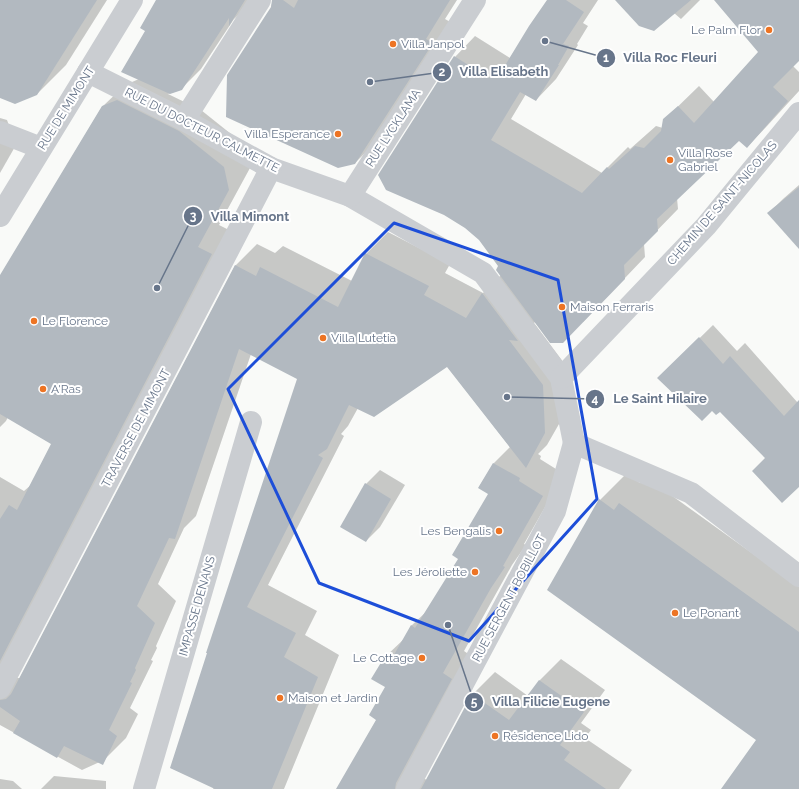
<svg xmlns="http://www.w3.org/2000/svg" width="799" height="789" viewBox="0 0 799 789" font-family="Raleway,sans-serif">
  <rect width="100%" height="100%" fill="#f9faf8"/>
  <!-- shadow -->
  <g fill="#0003">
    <path d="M0,0H107L66,65L37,94L0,97Z"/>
    <path d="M158,0H252L249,5L234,19L201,69L181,89L168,94L201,110L246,146L250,168L219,225L233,232L17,678H20L235,266L257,244L275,253L283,246L352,281L366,254L388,232L450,264L445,273L483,293L501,275L455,57L475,36L510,58L548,0H598L583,23L588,26L577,44L578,45L556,79L536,100L526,94L511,119L602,173L628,147L630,149L656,126L663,128L664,120L699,86L714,102L759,52L715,0H799V60L793,66L799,72V91L767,126L747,147L739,139L677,198L678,209L644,244L645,257L583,322L536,321L534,323L564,363L567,410L547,445L538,454L541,456L540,459L564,474L524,544L526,545L512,565L464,651L473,657L423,778L427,780L473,694L495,672L528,696L540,680L561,659L605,690L581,723L591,730L585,738L632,770L619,789H338L377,719L386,686L385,657L405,638L411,626L427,611L460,559L489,493L479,487L494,463L510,447L447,366L358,408L348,426L341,434L344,436L268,585L317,611L305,635L339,655L284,789H213L214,787L171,768L299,378L251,354L196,516L184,528L158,584L176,601L156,646L157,648L151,660L153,661L130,708L138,714L126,738L104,760L82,770L0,725V477L24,491L32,484L53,444L8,417L6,421L0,427V277L102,107L125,85L139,79L147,30Z"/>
    <path d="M273,0H457L445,19L452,23L375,143L355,163L271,7Z"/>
    <path d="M624,0H700L681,19L674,13Z"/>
    <path d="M0,118L7,120L16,145L0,173Z"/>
    <path d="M799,185V247L769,213L783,199Z"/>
    <path d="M713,325L737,351L745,343L798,403L799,402V485L766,458L720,410L659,378Z"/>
    <path d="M380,470L405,485L380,527L366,541V484Z"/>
    <path d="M626,474L640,483L646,477L799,587V789H722L757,740L600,500Z"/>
    <path d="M54,776L106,781V789H41Z"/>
    <path d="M0,779L13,781L22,789H0Z"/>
  </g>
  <!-- building -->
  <g fill="#b2b9c0">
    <path d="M0,0H97L37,95L15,104L0,98Z"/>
    <path d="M156,0H245L229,26V18L182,90L170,94L121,72L145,31L140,28Z"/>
    <path d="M272,0H283L294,8L298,0H450L426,39L433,43L355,164L338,168L226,117L227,75L271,7Z"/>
    <path d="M547,0H566L584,12L563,44L569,46L558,65H559L536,101L520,92L491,140L582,193L607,167L609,169L635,146L644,148L661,131L663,119L678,106L694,123L758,52L714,0H799V61L773,87L788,101L747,148L739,141L657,219L658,231L624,265L625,279L563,343H550L496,270L498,266L479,240L465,228L444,215L386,190L378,175L454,56L489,78L492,74L498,77L529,26Z"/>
    <path d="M615,0H691L654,31L639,26Z"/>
    <path d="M117,100L179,131L224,167L229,190L198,247L212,254L0,661V519L9,505L17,510L51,444L0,414V275L102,106Z"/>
    <path d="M799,187V249L767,213Z"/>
    <path d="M365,253L429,286L424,295L466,318L482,293L518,341L509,340L543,385L545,433L526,468L447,367L374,417L349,405L327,449L318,455L323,458L247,607L296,633L284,657L318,677L272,789H215L170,768L207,653H206L297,379L239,349L175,539L169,538L137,606L155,623L135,668L136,670L130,682L132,683L109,730L117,736L103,765L64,746L57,758L13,733L20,721L0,707V700L6,699L11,694L235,265L256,276L260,267L338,307Z"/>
    <path d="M699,337L723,364L730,356L784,416L799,400V487L782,503L752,471L765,458L720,412L716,415L712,411L702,421L657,378Z"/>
    <path d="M493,463L520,478L519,481L543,496L503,566L505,567L491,588L443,673L452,679L396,783L395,789H336L376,720L369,715L385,687L371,679L385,656L391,660L411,625L415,628L458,559L452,555L488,494L478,488Z"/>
    <path d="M365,483L391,499L366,542L340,527Z"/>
    <path d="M599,499L614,510L619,503L799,632V789H721L756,740L547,590Z"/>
    <path d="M539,680L584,712L560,745L570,752L564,760L606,789H421L472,694L509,720Z"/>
  </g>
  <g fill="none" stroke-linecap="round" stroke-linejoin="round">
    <!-- minor -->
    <g stroke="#cacdd1" stroke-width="22">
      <path d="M88,72L184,120L271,168L350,196L483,273L561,378L574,443L691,493L799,576"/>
      <path d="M184,120L260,0"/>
      <path d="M0,132L41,148"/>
      <path d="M350,196L475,0"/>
      <path d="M0,216L132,0"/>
      <path d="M561,378L706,226L799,113"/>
      <path d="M0,688L271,168"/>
      <path d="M144,789L251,422"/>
      <path d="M407,789L555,511L574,443"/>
    </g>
  </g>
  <!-- marked area -->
  <path fill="none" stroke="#1d4ed8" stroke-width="3" stroke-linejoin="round" d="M394,223L558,280L597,499L469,641L319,583L228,389Z"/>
  <!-- markers -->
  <g fill="#ed7424" stroke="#fff" stroke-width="1.5">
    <circle cx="769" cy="30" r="4"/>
    <circle cx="393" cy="44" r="4"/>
    <circle cx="338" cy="134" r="4"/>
    <circle cx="670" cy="160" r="4"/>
    <circle cx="562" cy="307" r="4"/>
    <circle cx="34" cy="321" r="4"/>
    <circle cx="323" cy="338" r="4"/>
    <circle cx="43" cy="389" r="4"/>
    <circle cx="499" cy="531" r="4"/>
    <circle cx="475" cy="572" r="4"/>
    <circle cx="675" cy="613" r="4"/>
    <circle cx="422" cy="658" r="4"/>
    <circle cx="280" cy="698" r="4"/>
    <circle cx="495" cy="736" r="4"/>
  </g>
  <g text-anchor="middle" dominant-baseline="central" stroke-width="4" stroke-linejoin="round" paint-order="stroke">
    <!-- poi labels -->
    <g font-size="12" fill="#67758a" stroke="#fff" text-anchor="start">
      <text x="761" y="30" text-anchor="end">Le Palm Flor</text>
      <text x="401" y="44">Villa Janpol</text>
      <text x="330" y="134" text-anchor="end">Villa Esperance</text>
      <text x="678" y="153">Villa Rose<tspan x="678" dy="14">Gabriel</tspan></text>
      <text x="570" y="307">Maison Ferraris</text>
      <text x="42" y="321">Le Florence</text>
      <text x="331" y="338">Villa Lutetia</text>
      <text x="51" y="389">A'Ras</text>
      <text x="491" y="531" text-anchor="end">Les Bengalis</text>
      <text x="467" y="572" text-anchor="end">Les Jéroliette</text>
      <text x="683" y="613">Le Ponant</text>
      <text x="414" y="658" text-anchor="end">Le Cottage</text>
      <text x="288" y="698">Maison et Jardin</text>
      <text x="503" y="736">Résidence Lido</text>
    </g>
    <!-- street labels -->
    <g font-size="12" fill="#67758a" stroke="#fff">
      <text transform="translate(66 108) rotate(-58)">RUE DE MIMONT</text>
      <text transform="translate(393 128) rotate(-57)">RUE LYCKLAMA</text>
      <text transform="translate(202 130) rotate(27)">RUE DU DOCTEUR CALMETTE</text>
      <text transform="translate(722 203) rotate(-49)">CHEMIN DE SAINT-NICOLAS</text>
      <text transform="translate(136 428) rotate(-62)">TRAVERSE DE MIMONT</text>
      <text transform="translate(509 598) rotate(-62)">RUE SERGENT BOBILLOT</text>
      <text transform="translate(197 606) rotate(-74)">IMPASSE DENANS</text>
    </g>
  </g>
  <!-- callouts -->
  <path fill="none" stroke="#67758a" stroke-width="1.5" d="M545 41L606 58M370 82L442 72M157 288L193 216M507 397L595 399M448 625L474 702"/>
  <g fill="#67758a" stroke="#fff" stroke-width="1.5">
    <circle cx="545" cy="41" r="4"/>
    <circle cx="370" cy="82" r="4"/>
    <circle cx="157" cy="288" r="4"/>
    <circle cx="507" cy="397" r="4"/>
    <circle cx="448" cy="625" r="4"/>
    <circle cx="606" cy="58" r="10"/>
    <circle cx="442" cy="72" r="10"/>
    <circle cx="193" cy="216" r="10"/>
    <circle cx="595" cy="399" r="10"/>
    <circle cx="474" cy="702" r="10"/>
  </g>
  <g font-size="12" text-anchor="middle" font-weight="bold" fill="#fff">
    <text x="606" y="62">1</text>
    <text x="442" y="76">2</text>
    <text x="193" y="220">3</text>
    <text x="595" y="403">4</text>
    <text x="474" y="706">5</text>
  </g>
  <g font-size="13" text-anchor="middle" font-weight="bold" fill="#67758a" stroke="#fff" stroke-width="4" stroke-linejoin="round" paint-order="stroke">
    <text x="670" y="62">Villa Roc Fleuri</text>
    <text x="504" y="76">Villa Elisabeth</text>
    <text x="250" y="221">Villa Mimont</text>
    <text x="660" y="403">Le Saint Hilaire</text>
    <text x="551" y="706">Villa Filicie Eugene</text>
  </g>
</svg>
